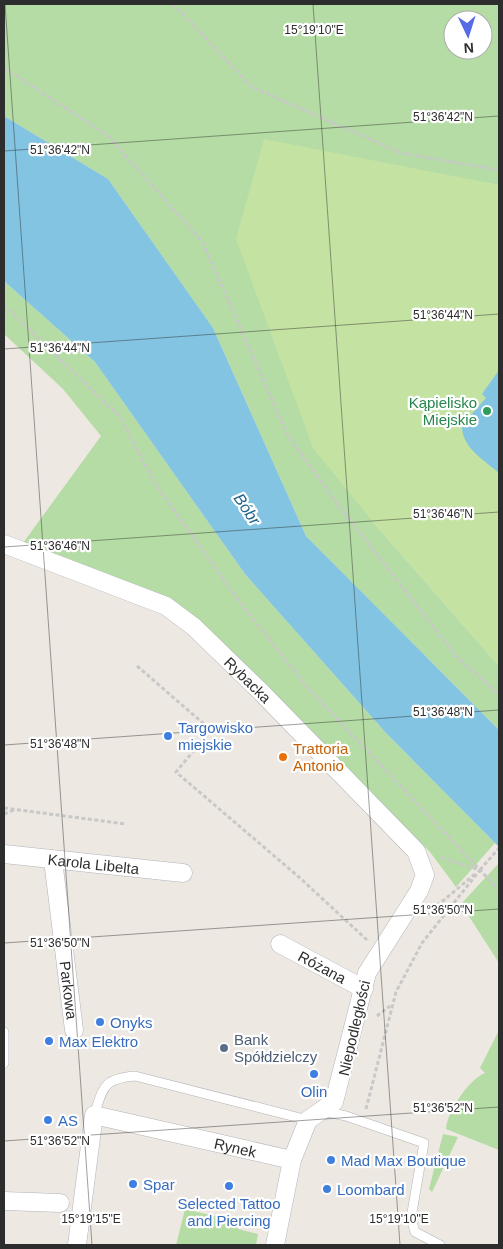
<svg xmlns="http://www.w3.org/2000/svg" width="503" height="1249" viewBox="0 0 503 1249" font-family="Helvetica,sans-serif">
  <rect width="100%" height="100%" fill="#ede8e1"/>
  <!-- green -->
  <g fill="#b5dca5" fill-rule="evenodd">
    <path d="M4,4H499V185L465,179L373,522L499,666V730L306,536L213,328L108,179L4,116ZM453,20H483V50H453Z"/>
    <path d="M4,281L95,362L245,574L386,733L495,843L456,887L430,852L205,632L23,543L101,436L63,389L4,334Z"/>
    <path d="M499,863V963L461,904Z"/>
    <path d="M499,1030V1150L446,1129C447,1112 469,1079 485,1073L480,1068Z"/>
    <path d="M443,1134L458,1137L432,1192L429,1189Z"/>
    <path d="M185,1209L239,1222L238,1229L258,1234L256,1245H176Z"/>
  </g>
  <!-- pitch -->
  <path fill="#c4e2a2" d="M264,139L499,185V666L373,522L313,448L236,239Z"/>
  <!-- water -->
  <g fill="#82c4e1">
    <path d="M4,116L108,179L213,328L306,536L499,730V847L386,733L245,574L95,362L4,281Z"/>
    <path d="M499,370V473C484,460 461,447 462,425L486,398L482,394Z"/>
  </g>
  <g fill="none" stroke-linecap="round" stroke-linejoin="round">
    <!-- lane casing -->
    <g stroke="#b2b3bb" stroke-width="10">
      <g id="lane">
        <path d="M4,1032V1063"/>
        <path d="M323,1111L346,1116L424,1143L411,1218L415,1232L440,1245"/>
        <path d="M94,1115C104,1086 103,1079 135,1076L308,1120"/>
      </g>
    </g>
    <!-- street casing -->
    <g stroke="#b2b3bb" stroke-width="19">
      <g id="street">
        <path id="s1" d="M4,544L166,606L194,627L262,693L416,851L425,875L419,891L367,973L334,1102L308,1120L292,1160L275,1245"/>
        <path id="s2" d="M4,854L183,873"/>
        <path id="s3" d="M53,860L74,1030"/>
        <path id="s4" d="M280,944L364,989"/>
        <path d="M4,1201L60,1203"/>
        <path id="s5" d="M77,1245L94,1115L292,1160"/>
      </g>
    </g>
    <!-- path -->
    <g stroke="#c8c8c8" stroke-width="3" stroke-dasharray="4 2.5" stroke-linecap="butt">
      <path d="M173,4L252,87L401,153L499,170"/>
      <path d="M4,68L107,135L202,241L287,434L338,505L456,656L499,695"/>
      <path d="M4,305L120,417L156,485L239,601L308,688L499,890"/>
      <path d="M137,666L211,730L176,772L300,878L367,940"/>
      <path d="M4,808L126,824"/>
      <path d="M4,814L14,810"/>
      <path d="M480,870L499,848"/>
      <path d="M432,910L475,874"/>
      <path d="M377,1016L390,1006"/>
      <path d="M366,1109L396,992L422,943L480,870L439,857"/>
    </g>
    <!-- lane -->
    <use href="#lane" stroke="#fff" stroke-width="9"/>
    <!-- street -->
    <use href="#street" stroke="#fff" stroke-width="18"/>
  </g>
  <!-- ticks -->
  <path fill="none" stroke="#2d2d2d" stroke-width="1" stroke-opacity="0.45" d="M5,4L92,1245M313,4L400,1245M4,151L499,116M4,349L499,314M4,547L499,512M4,745L499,710M4,943L499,909M4,1141L499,1107"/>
  <!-- markers -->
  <circle fill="#2e9e5b" stroke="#fff" stroke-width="2" cx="487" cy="411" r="5"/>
  <g fill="#3f7fe0" stroke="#fff" stroke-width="2">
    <circle cx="168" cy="736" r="5"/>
    <circle cx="100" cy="1022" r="5"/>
    <circle cx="49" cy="1041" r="5"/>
    <circle cx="314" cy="1074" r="5"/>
    <circle cx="48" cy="1120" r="5"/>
    <circle cx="331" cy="1160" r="5"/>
    <circle cx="133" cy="1184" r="5"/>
    <circle cx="229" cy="1186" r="5"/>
    <circle cx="327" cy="1189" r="5"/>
  </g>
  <circle fill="#e8710a" stroke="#fff" stroke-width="2" cx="283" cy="757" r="5"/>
  <circle fill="#5c6f8a" stroke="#fff" stroke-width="2" cx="224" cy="1048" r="5"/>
  <g text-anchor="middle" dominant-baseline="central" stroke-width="4.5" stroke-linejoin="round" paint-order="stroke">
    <!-- leisure labels -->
    <g font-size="15" fill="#27864d" stroke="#fff" text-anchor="end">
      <text x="477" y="402">Kąpielisko<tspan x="477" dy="17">Miejskie</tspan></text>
    </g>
    <!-- street labels -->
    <g font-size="15" fill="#2d2d2d" stroke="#fff">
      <text stroke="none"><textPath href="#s1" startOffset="284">Rybacka</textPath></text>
      <text stroke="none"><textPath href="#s2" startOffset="90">Karola Libelta</textPath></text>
      <text stroke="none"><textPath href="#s4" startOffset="48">Różana</textPath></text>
      <text stroke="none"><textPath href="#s3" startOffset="131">Parkowa</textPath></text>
      <text transform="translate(354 1028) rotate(-77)">Niepodległości</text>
      <text stroke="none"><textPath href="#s5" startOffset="276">Rynek</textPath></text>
    </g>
    <!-- shop labels -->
    <g font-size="15" fill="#366cbe" stroke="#fff" text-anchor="start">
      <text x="178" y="727">Targowisko<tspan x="178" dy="17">miejskie</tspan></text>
      <text x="110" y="1022">Onyks</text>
      <text x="59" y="1041">Max Elektro</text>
      <text x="314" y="1091" text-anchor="middle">Olin</text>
      <text x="58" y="1120">AS</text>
      <text x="341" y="1160">Mad Max Boutique</text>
      <text x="143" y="1184">Spar</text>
      <text x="337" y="1189">Loombard</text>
      <text x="229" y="1203" text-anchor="middle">Selected Tattoo<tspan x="229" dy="17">and Piercing</tspan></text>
    </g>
    <!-- food labels -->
    <g font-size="15" fill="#c56008" stroke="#fff" text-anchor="start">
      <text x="293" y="748">Trattoria<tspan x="293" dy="17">Antonio</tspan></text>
    </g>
    <!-- service labels -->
    <g font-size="15" fill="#4e5e75" stroke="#fff" text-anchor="start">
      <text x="234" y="1039">Bank<tspan x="234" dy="17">Spółdzielczy</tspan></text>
    </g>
    <!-- water labels -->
    <g font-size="16" font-style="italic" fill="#1e648f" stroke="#fff">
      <text transform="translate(247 509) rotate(56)">Bóbr</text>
    </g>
  </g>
  <g font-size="12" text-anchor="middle" fill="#2d2d2d" stroke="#fff" stroke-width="4.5" stroke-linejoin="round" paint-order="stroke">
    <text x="314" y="34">15°19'10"E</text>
    <text x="443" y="121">51°36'42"N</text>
    <text x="60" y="154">51°36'42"N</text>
    <text x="443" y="319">51°36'44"N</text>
    <text x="60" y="352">51°36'44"N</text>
    <text x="443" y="518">51°36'46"N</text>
    <text x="60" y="550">51°36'46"N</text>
    <text x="443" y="716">51°36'48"N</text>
    <text x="60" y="748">51°36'48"N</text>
    <text x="443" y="914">51°36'50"N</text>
    <text x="60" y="947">51°36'50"N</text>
    <text x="443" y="1112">51°36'52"N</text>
    <text x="60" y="1145">51°36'52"N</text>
    <text x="91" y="1223">15°19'15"E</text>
    <text x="399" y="1223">15°19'10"E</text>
  </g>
  <!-- border -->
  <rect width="503" height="1249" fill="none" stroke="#2d2d2d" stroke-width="10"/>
  <!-- north arrow -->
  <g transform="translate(468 35) rotate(176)"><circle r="24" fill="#ffffff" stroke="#ababab"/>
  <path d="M0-4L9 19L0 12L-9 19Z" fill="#566be5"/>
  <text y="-8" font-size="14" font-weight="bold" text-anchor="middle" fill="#2d2d2d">N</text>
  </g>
</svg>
